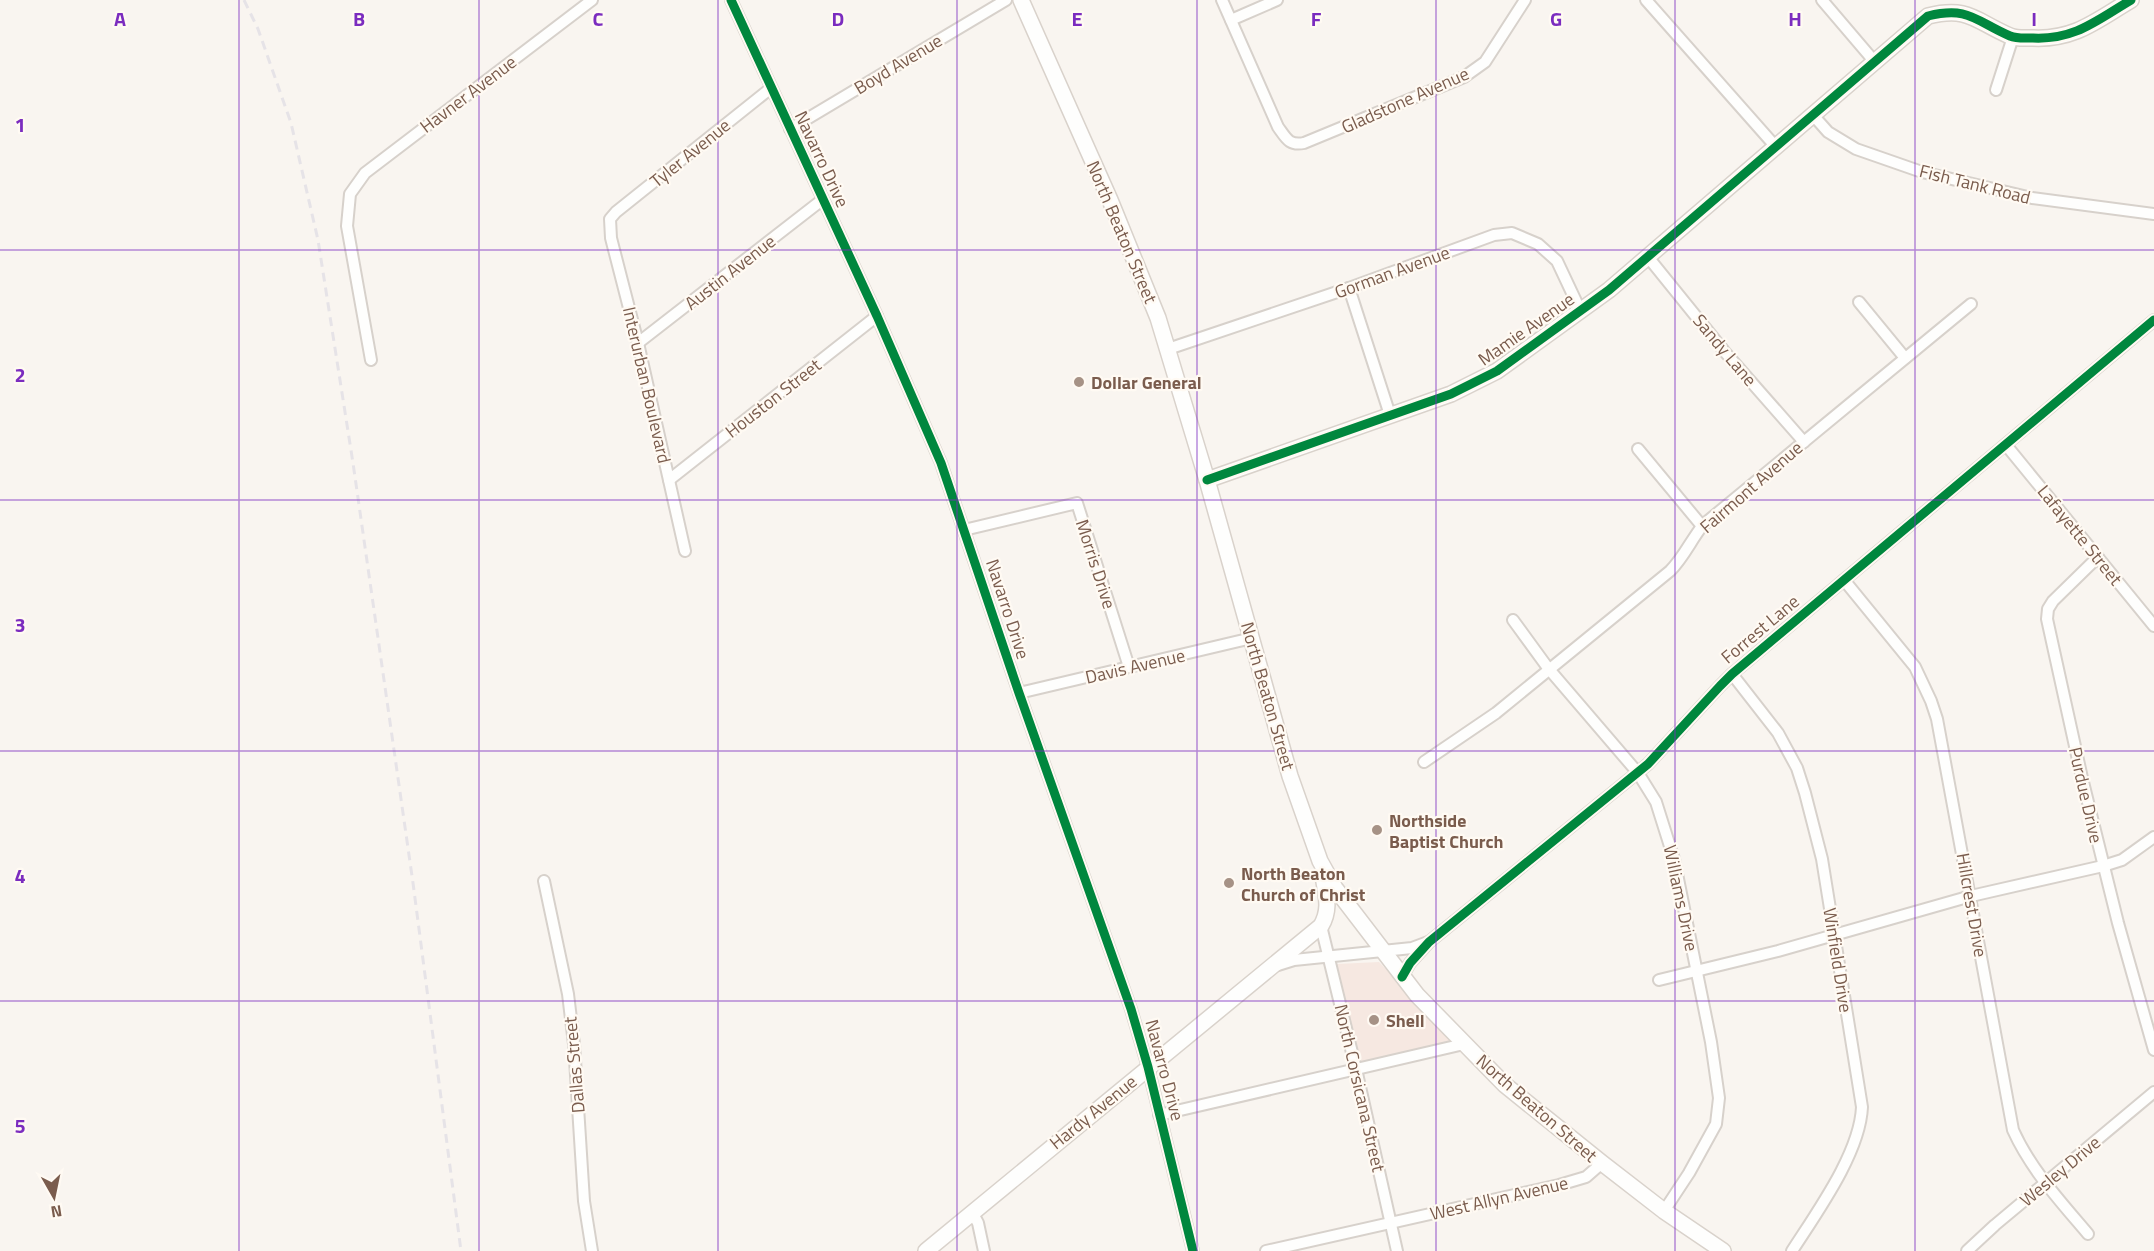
<svg xmlns="http://www.w3.org/2000/svg" width="2154" height="1251" viewBox="0 0 2154 1251" font-family="'Titillium Web',sans-serif">
  <rect width="100%" height="100%" fill="#f9f5f0"/>
  <!-- commercial -->
  <path fill="#f6e8e1" d="M1379,962L1454,1041L1360,1065L1337,964Z"/>
  <g fill="none" stroke-linecap="round" stroke-linejoin="round">
    <!-- street casing -->
    <g stroke="#d7d1cb" stroke-width="14">
      <g id="street">
        <path d="M731,0L877,316L941,463L1019,693L1131,1009L1148,1067L1193,1251"/>
        <path d="M1222,0L1278,127C1286,138 1289,146 1304,143L1464,77L1485,62L1525,0"/>
        <path d="M1646,0L1776,147"/>
        <path d="M1822,0L1874,61"/>
        <path d="M1231,20L1277,0"/>
        <path d="M1996,90L2013,37"/>
        <path d="M1812,114L1828,132L1856,149L1922,172L2032,198L2154,214"/>
        <path d="M790,129L1006,0"/>
        <path d="M1648,257L1724,351L1804,442"/>
        <path d="M1349,288L1390,415"/>
        <path d="M1859,302L1905,358"/>
        <path d="M638,343L822,200"/>
        <path d="M1168,349L1349,288L1494,235L1512,233L1538,244L1557,261L1581,312"/>
        <path d="M371,360L347,226L350,194L365,173L592,0"/>
        <path d="M2006,445L2154,626"/>
        <path d="M1638,449L1702,526"/>
        <path d="M669,480L877,316"/>
        <path d="M964,530L1077,503L1129,667"/>
        <path d="M685,551L638,343L611,238L610,219L616,212L771,88"/>
        <path d="M2098,557L2053,601L2048,609L2047,619L2082,778L2118,923L2154,1050"/>
        <path d="M1844,580L1915,667L1931,701L1937,719L2013,1130C2031,1170 2061,1202 2088,1234"/>
        <path d="M1513,620L1548,668L1638,773L1656,802L1674,859L1711,1042L1719,1098L1716,1124L1689,1173L1664,1211"/>
        <path d="M1732,674L1778,733L1797,768L1805,793L1822,859L1862,1107C1860,1153 1817,1212 1792,1251"/>
        <path d="M1019,693L1252,638"/>
        <path d="M1424,762L1496,713L1670,571C1684,557 1691,540 1703,525L1971,304"/>
        <path d="M544,881L568,994L574,1044L584,1201L592,1251"/>
        <path d="M1321,926L1356,1069L1397,1251"/>
        <path d="M1278,965L1294,960L1412,948L1428,942"/>
        <path d="M1402,977L1410,963L1429,942L1648,764L1720,686L1732,674L2154,320"/>
        <path d="M1659,980L1778,951L1971,896L2103,866L2122,860L2154,837"/>
        <path d="M1159,1115L1464,1044"/>
        <path d="M972,1212L978,1223L984,1251"/>
        <path d="M1266,1251L1559,1185L1586,1177L1602,1163"/>
        <path d="M1967,1251L1995,1225L2154,1092"/>
      </g>
    </g>
    <!-- secondary casing -->
    <g stroke="#d9d2cb" stroke-width="18">
      <g id="secondary">
        <path d="M1021,0L1110,200L1158,318L1207,480L1290,776L1320,861L1335,888L1417,995L1505,1085L1602,1163L1664,1211L1723,1251"/>
        <path d="M1207,480L1451,394L1497,371L1609,290L1928,16C1969,6 1975,21 2010,36C2017,39 2026,38 2033,38C2075,40 2097,20 2131,0"/>
        <path d="M926,1251L1321,926C1331,909 1326,895 1323,876"/>
      </g>
    </g>
    <!-- street -->
    <use href="#street" stroke="#fefefd" stroke-width="10"/>
    <!-- secondary -->
    <use href="#secondary" stroke="#fefefd" stroke-width="15"/>
    <!-- rail -->
    <path stroke="#e6e3e7" stroke-width="3" stroke-dasharray="9 6" stroke-linecap="butt" d="M244,0L258,29L291,123L318,240L353,463L413,883L461,1251"/>
    <!-- cycleway casing -->
    <g stroke="#fffaf3" stroke-width="13">
      <g id="cycleway">
        <path d="M731,0L877,316L941,463L1019,693L1131,1009L1148,1067L1193,1251"/>
        <path d="M1207,480L1451,394L1497,371L1609,290L1928,16C1969,6 1975,21 2010,36C2017,39 2026,38 2033,38C2075,40 2097,20 2131,0"/>
        <path d="M1402,977L1410,963L1429,942L1648,764L1720,686L1732,674L2154,320"/>
      </g>
    </g>
    <!-- cycleway -->
    <use href="#cycleway" stroke="#00873e" stroke-width="9"/>
  </g>
  <!-- grid -->
  <path fill="none" stroke="#7b2cbf" stroke-width="1.5" stroke-opacity="0.55" d="M239,0V1251M479,0V1251M718,0V1251M957,0V1251M1197,0V1251M1436,0V1251M1675,0V1251M1915,0V1251M0,250H2154M0,500H2154M0,751H2154M0,1001H2154"/>
  <!-- markers -->
  <g fill="#a69286" stroke="#fffaf3" stroke-width="2">
    <circle cx="1079" cy="382" r="6"/>
    <circle cx="1377" cy="830" r="6"/>
    <circle cx="1229" cy="883" r="6"/>
    <circle cx="1374" cy="1020" r="6"/>
  </g>
  <g text-anchor="middle" dominant-baseline="central" stroke-width="4.5" stroke-linejoin="round" paint-order="stroke">
    <!-- street labels -->
    <g font-size="18" fill="#7a5c4d" stroke="#fffaf3">
      <text transform="translate(898 64) rotate(-31)">Boyd Avenue</text>
      <text transform="translate(468 94) rotate(-37)">Havner Avenue</text>
      <text transform="translate(1405 100) rotate(-24)">Gladstone Avenue</text>
      <text transform="translate(690 153) rotate(-39)">Tyler Avenue</text>
      <text transform="translate(822 159) rotate(65)">Navarro Drive</text>
      <text transform="translate(1975 184) rotate(14)">Fish Tank Road</text>
      <text transform="translate(1122 232) rotate(67)">North Beaton Street</text>
      <text transform="translate(730 272) rotate(-38)">Austin Avenue</text>
      <text transform="translate(1392 272) rotate(-20)">Gorman Avenue</text>
      <text transform="translate(1526 329) rotate(-35)">Mamie Avenue</text>
      <text transform="translate(1725 350) rotate(50)">Sandy Lane</text>
      <text transform="translate(647 385) rotate(77)">Interurban Boulevard</text>
      <text transform="translate(773 398) rotate(-38)">Houston Street</text>
      <text transform="translate(1751 487) rotate(-41)">Fairmont Avenue</text>
      <text transform="translate(2080 535) rotate(51)">Lafayette Street</text>
      <text transform="translate(1096 564) rotate(72)">Morris Drive</text>
      <text transform="translate(1008 609) rotate(72)">Navarro Drive</text>
      <text transform="translate(1760 629) rotate(-40)">Forrest Lane</text>
      <text transform="translate(1135 666) rotate(-13)">Davis Avenue</text>
      <text transform="translate(1268 696) rotate(74)">North Beaton Street</text>
      <text transform="translate(2086 795) rotate(77)">Purdue Drive</text>
      <text transform="translate(1681 898) rotate(78)">Williams Drive</text>
      <text transform="translate(1972 905) rotate(80)">Hillcrest Drive</text>
      <text transform="translate(1838 960) rotate(81)">Winfield Drive</text>
      <text transform="translate(574 1065) rotate(-95)">Dallas Street</text>
      <text transform="translate(1165 1070) rotate(75)">Navarro Drive</text>
      <text transform="translate(1360 1088) rotate(77)">North Corsicana Street</text>
      <text transform="translate(1537 1108) rotate(41)">North Beaton Street</text>
      <text transform="translate(1093 1112) rotate(-39)">Hardy Avenue</text>
      <text transform="translate(2060 1171) rotate(-40)">Wesley Drive</text>
      <text transform="translate(1499 1198) rotate(-13)">West Allyn Avenue</text>
    </g>
    <!-- poi labels -->
    <g font-size="18" font-weight="bold" fill="#7a5c4d" stroke="#fffaf3" text-anchor="start">
      <text x="1091" y="382">Dollar General</text>
      <text x="1389" y="820">Northside<tspan x="1389" dy="21">Baptist Church</tspan></text>
      <text x="1241" y="873">North Beaton<tspan x="1241" dy="21">Church of Christ</tspan></text>
      <text x="1386" y="1020">Shell</text>
    </g>
  </g>
  <g font-size="20" text-anchor="middle" font-weight="bold" fill="#7b2cbf" stroke="#fffaf3" stroke-width="4.5" stroke-linejoin="round" paint-order="stroke">
    <text x="120" y="26">A</text>
    <text x="359" y="26">B</text>
    <text x="598" y="26">C</text>
    <text x="838" y="26">D</text>
    <text x="1077" y="26">E</text>
    <text x="1316" y="26">F</text>
    <text x="1556" y="26">G</text>
    <text x="1795" y="26">H</text>
    <text x="2034" y="26">I</text>
    <text x="20" y="132">1</text>
    <text x="20" y="382">2</text>
    <text x="20" y="632">3</text>
    <text x="20" y="883">4</text>
    <text x="20" y="1133">5</text>
  </g>
  <!-- north arrow -->
  <g transform="translate(54 1197) rotate(171)" stroke="#fffaf3" stroke-width="4.5" paint-order="stroke">
  <path d="M0-4.5L10 22L0 15L-10 22Z" fill="#7a5c4d"/>
  <text y="-9" font-size="16" font-weight="bold" text-anchor="middle" fill="#7a5c4d">N</text>
  </g>
</svg>
